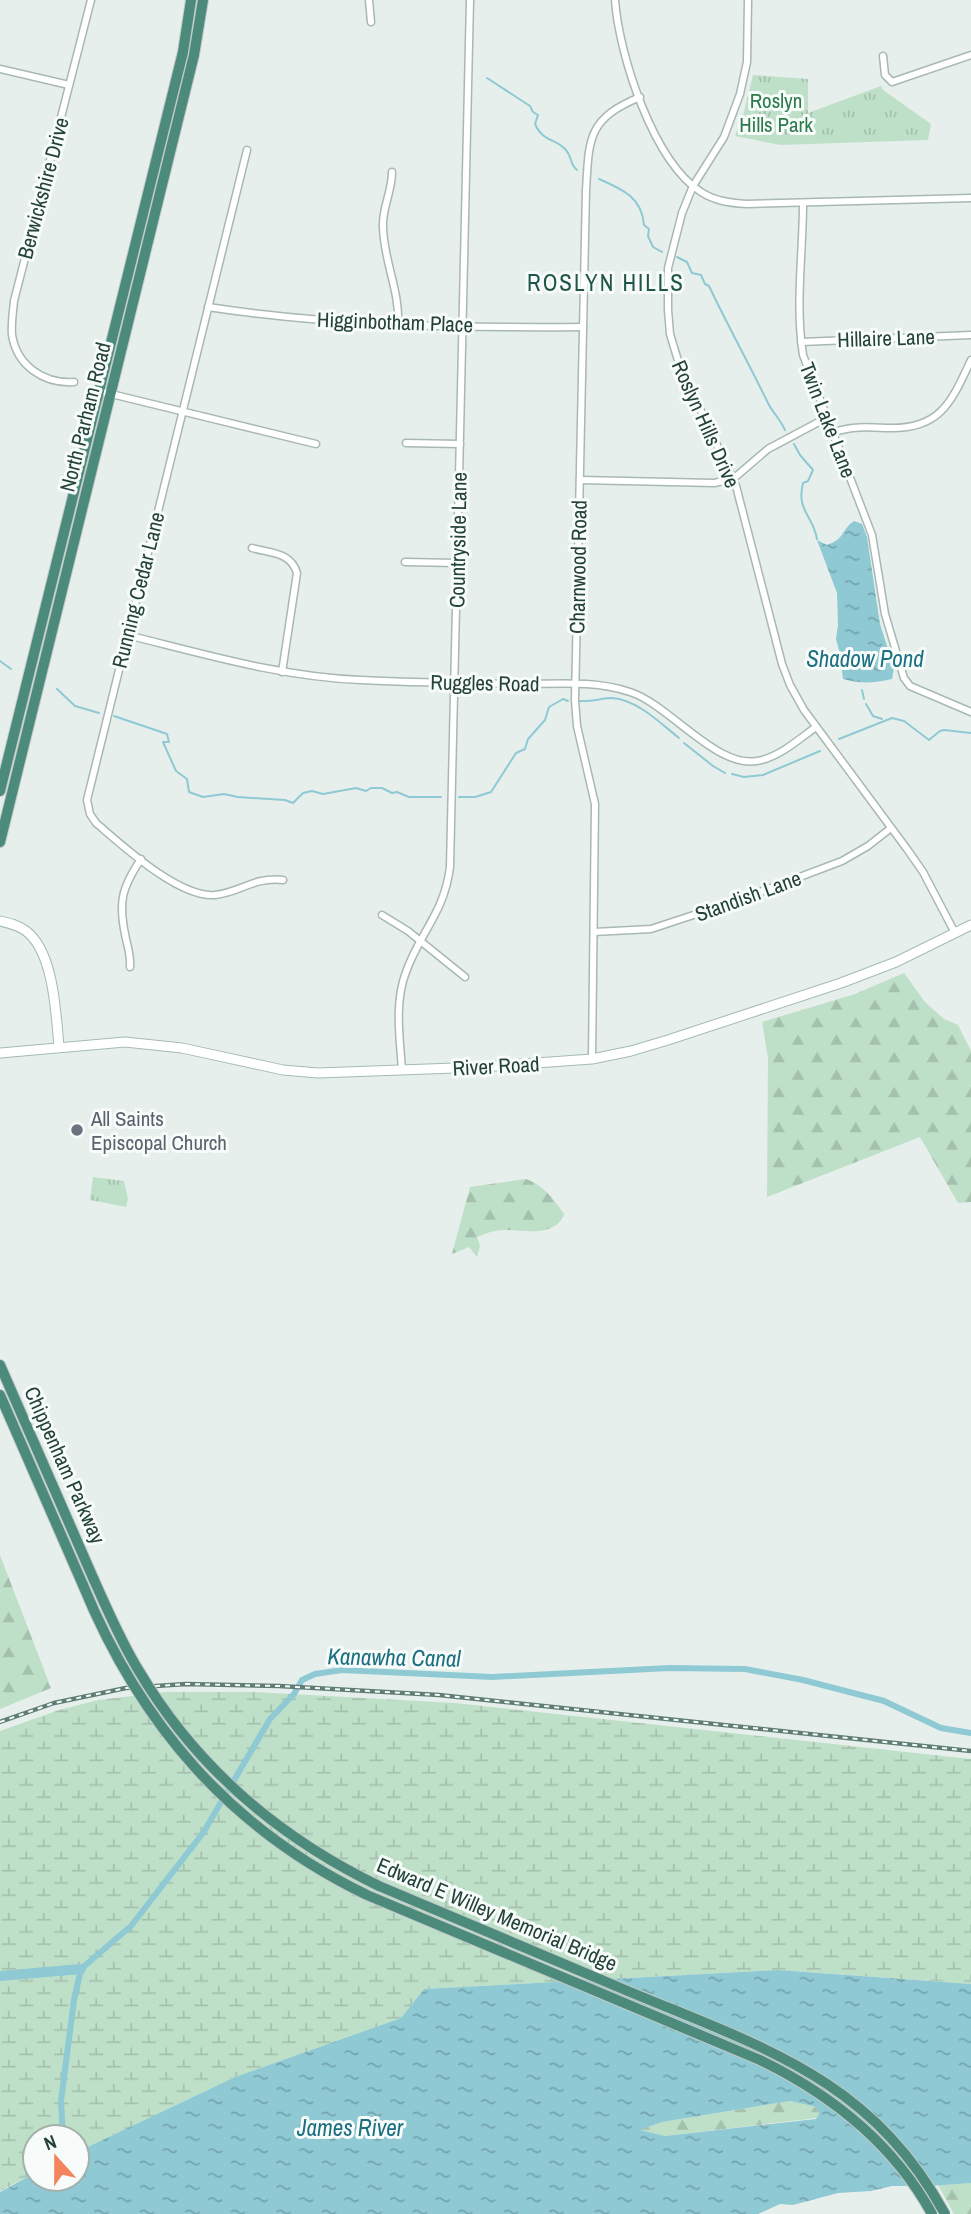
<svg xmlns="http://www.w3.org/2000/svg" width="971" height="2214" viewBox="0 0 971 2214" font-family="'Archivo Narrow',sans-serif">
  <defs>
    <pattern id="grass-tufts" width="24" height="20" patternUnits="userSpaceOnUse" patternTransform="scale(1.75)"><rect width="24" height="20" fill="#bfe0c8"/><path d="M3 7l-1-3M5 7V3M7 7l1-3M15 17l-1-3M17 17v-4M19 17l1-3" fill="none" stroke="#a4c1ad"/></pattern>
    <pattern id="forest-firs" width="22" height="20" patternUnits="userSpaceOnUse" patternTransform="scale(1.75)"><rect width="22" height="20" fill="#bfe0c8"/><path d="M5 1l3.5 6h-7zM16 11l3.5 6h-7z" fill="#a4c1ad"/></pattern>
    <pattern id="wetland-marsh" width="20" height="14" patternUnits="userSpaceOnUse" patternTransform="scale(1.75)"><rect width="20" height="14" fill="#bfe0c8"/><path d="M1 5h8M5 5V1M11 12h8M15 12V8" fill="none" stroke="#a4c1ad"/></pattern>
    <pattern id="water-ripples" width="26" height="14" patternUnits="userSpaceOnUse" patternTransform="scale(1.75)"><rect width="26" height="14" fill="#8ec9d4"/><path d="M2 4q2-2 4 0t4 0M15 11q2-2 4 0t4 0" fill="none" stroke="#74a5ad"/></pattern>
  </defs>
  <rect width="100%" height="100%" fill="#e6efeb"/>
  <!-- grass -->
  <g fill="url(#grass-tufts)">
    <path d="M753,75L808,79V113L881,86L883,90L931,124L928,140L780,145L735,136L744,112Z"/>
    <path d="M93,1177L124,1181L128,1199L126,1207L90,1200Z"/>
  </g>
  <!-- forest -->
  <g fill="url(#forest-firs)">
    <path d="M904,973L925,1002L944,1019L958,1025L971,1051V1202L958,1203L920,1137L767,1197L768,1058L762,1022L855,994Z"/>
    <path d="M526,1179C543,1185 553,1198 564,1214C555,1238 524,1230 504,1230C495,1230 486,1233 477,1237L480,1246L477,1257L469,1247L452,1254L470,1187Z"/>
    <path d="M0,1555L51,1688L0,1709Z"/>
    <path d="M790,2101L817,2107L819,2114L817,2118L665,2136L639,2130L662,2122Z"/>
    <path d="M971,2183V2214H954L938,2185Z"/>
  </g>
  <!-- wetland -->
  <path fill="url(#wetland-marsh)" d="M166,1692H254L455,1703L971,1759V1984L778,1970L424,1989L401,2018L235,2077L77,2152V2137H35V2173L0,2191V1731L59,1710L98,1700Z"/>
  <!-- water -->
  <g fill="url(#water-ripples)" fill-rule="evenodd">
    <path d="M854,521L862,524L867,537L880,624L894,668L892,679C874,683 860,684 843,679L840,654L836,639L838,625L837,593L817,540L827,545C845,539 841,530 854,521Z"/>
    <path d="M778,1970L971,1984V2183L929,2186H892L871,2191L838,2193L793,2205L780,2204L758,2214H0V2192L35,2173V2179H77V2152L235,2077L401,2018L424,1989ZM790,2101L817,2107L819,2114L816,2119L665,2136L640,2130L662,2122Z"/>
  </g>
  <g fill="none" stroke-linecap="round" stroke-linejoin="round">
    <!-- stream -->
    <g stroke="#8ec9d4" stroke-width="2">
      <path d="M487,78L530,106L533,112L538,115L535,124C543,142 555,138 566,150C572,157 570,165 577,170"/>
      <path d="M599,179C622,189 642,197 644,225L649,229L648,236L653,247L662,252"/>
      <path d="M677,257L687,262L692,273L701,275L705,284L709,286C728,326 749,364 768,403C773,413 780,419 785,430"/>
      <path d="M794,444L800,455L813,470L808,481L803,483C796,511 813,515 817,539"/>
      <path d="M0,661L11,669"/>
      <path d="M57,689L75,706L99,713"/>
      <path d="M862,690L864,699"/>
      <path d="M579,701C592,702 602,698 612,698C638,700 660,723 679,738"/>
      <path d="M866,704L873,716L882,719"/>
      <path d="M114,716L167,734L169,742H163L176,771L187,779L189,792L203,797L224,794L238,797L285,800L293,803L303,793L312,791L323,794L356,788L366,791L371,788H382L392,793L397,792L409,797H441"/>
      <path d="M839,739L892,718L904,721L929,740L940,731L944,730L971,733"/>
      <path d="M684,743L713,766L725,773"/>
      <path d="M732,774L744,777L763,775L820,751"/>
      <path d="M459,797H475L491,792L516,753L525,749L528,739L545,720L549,707L563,699L568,701"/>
    </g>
    <!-- canal -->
    <path stroke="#8ec9d4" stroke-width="6" d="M63,2137L61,2101L74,2000L81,1969L131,1926L203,1833L270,1719L294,1694L302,1680L315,1674L342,1670L492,1677L669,1668L745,1669L803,1680L884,1701L941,1728L971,1733"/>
    <!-- river -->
    <path stroke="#8ec9d4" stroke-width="10" d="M0,1976L81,1969"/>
    <!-- minor casing -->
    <g stroke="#a8b8b2" stroke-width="9">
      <g id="minor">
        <path d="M369,0L371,22"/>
        <path d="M615,0C619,55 653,161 701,192C715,201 730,203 747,204L971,198"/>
        <path d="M748,0L747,62L740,94L724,137L693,186L682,213L668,268V310L670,334L679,364L736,486L782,664L790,685L804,710L907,849L923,872L955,933"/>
        <path d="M883,56L885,75L892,82L971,55"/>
        <path d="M0,69L69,85"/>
        <path d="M247,150L87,800L90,814L96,823C123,846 179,898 215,895C242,892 252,877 283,880"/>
        <path d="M392,172C392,192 382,208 383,226C383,259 400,291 398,324"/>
        <path d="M803,203C803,254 795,304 803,355L872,535L885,614L904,678L910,686L971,712"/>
        <path d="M208,307C332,326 458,328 583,327"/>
        <path d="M801,342L971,335"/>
        <path d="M74,382C44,384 17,366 12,335C11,324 13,312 14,301L91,0"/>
        <path d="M99,391L316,444"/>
        <path d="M834,432C852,426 868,427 887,428C940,430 951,403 971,360"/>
        <path d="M406,443L460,444"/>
        <path d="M580,480L714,483L733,479L768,449L828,417"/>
        <path d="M252,548C270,553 291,552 297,573L282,672"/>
        <path d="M405,562L457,563"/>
        <path d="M127,635C204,654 281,677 361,680C414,683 467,683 520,684C556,684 595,680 630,692C671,705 719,773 762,760C783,754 799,739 816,727"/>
        <path d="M382,915L408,931L465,977"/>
        <path d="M594,932L651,929L736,901L842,861L868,846L891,828"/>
        <path d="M130,967C131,957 128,948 126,939C118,903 121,889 141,859"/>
        <path d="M592,1059L595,804L577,726L575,700L586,191C589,139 587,119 640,97"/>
        <path d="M402,1070C400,1039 394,1003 406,972C420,932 444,914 450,867L470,0"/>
      </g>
    </g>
    <!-- secondary casing -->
    <g stroke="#a4bbb3" stroke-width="11">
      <g id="secondary">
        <path d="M0,921C9,923 18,925 26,931C54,952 56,1014 59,1047"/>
        <path d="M0,1053L125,1042L182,1048L283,1070L318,1073L482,1067L592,1059L631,1051L668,1040L841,983L896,962L971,925"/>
      </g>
    </g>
    <!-- trunk casing -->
    <g stroke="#c2cac8" stroke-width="12">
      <g id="trunk">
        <path d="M0,791L183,52L191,0"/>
        <path d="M0,842L194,55L203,0"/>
        <path d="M0,1365L94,1580"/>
        <path d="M0,1395L83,1585"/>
      </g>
    </g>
    <!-- minor -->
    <use href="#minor" stroke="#fff" stroke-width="6"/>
    <!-- secondary -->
    <use href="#secondary" stroke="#fff" stroke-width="9"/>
    <!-- trunk -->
    <use href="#trunk" stroke="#4c8a7c" stroke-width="10"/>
    <!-- rail casing -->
    <g stroke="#5f7d75" stroke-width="4.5">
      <path id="rail" d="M0,1722L54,1703L126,1688L186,1684L279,1686L439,1695L971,1751"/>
    </g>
    <!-- rail -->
    <use href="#rail" stroke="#f7fbf9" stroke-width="2" stroke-dasharray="5" stroke-linecap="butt"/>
    <!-- trunk-bridge casing -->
    <g stroke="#c2cac8" stroke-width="12" stroke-linecap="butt">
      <g id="trunk-bridge">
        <path d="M94,1580C108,1611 121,1642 139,1671C196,1767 280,1838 379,1886C461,1920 542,1955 623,1989C758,2046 870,2076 945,2214"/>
        <path d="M83,1585C140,1724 230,1829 367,1895L760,2060C832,2095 893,2143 932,2214"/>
      </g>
    </g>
    <!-- trunk-bridge -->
    <use href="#trunk-bridge" stroke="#4c8a7c" stroke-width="10"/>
  </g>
  <!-- markers -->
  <circle fill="#6b7280" stroke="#f7fbf9" stroke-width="2.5" cx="77" cy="1130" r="7"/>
  <g text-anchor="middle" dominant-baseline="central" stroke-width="6" stroke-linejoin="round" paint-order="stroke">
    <!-- park labels -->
    <g font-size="21" fill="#2d7a4b" stroke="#f7fbf9">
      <text x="776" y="100">Roslyn<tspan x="776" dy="24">Hills Park</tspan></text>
    </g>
    <!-- street labels -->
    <g font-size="21" fill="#24423a" stroke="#f7fbf9">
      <text transform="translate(43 188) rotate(-75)">Berwickshire Drive</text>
      <text transform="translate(395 322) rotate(2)">Higginbotham Place</text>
      <text transform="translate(886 338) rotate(-2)">Hillaire Lane</text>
      <text transform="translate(85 417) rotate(-76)">North Parham Road</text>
      <text transform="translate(828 420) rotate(69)">Twin Lake Lane</text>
      <text transform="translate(706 424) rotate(66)">Roslyn Hills Drive</text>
      <text transform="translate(458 540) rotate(-89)">Countryside Lane</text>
      <text transform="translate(578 567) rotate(-89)">Charnwood Road</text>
      <text transform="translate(138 590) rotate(-76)">Running Cedar Lane</text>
      <text transform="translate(485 683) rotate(1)">Ruggles Road</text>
      <text transform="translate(748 896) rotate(-20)">Standish Lane</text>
      <text transform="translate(496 1066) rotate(-3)">River Road</text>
      <text transform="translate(65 1465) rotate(66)">Chippenham Parkway</text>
      <text transform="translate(497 1914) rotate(23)">Edward E Willey Memorial Bridge</text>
    </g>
    <!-- worship labels -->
    <g font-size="21" fill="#5b616d" stroke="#f7fbf9" text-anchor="start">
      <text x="91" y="1118">All Saints<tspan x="91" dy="24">Episcopal Church</tspan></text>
    </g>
    <!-- neighbourhood labels -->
    <g font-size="23" letter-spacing="2" fill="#1f5548" stroke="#f7fbf9">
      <text x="606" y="282">ROSLYN HILLS</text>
    </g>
    <!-- water labels -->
    <g font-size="23" font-style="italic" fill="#1c6f80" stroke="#f7fbf9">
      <text x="865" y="658">Shadow Pond</text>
      <text transform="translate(394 1657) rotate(1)">Kanawha Canal</text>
      <text x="350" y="2127">James River</text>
    </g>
  </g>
  <!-- north arrow -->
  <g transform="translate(56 2158) rotate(339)"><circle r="33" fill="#f7fbf9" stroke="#a3b1ad" stroke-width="2"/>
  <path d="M0-5L12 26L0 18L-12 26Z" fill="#f4845f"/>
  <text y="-10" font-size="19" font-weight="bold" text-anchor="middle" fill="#24423a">N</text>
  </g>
</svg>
